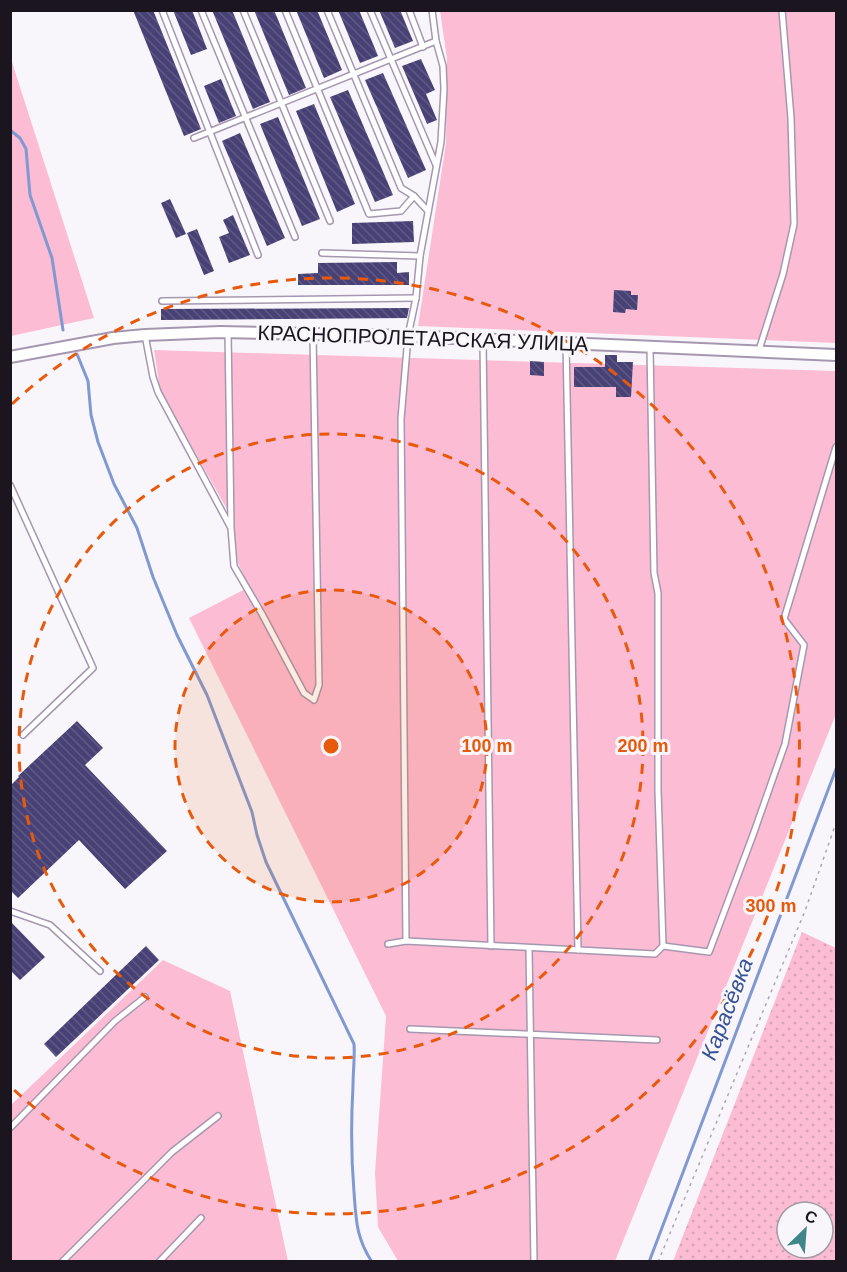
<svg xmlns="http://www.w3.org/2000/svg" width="847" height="1272" viewBox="0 0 847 1272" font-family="Arial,sans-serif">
  <defs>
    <pattern id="grass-dots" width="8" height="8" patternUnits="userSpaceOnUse" patternTransform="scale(1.5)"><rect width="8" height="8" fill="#fcbcd4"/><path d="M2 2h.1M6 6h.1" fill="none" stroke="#d7a1b6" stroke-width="1.8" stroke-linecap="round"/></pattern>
    <pattern id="building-back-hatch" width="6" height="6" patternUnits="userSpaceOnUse" patternTransform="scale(1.5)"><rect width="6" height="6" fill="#484176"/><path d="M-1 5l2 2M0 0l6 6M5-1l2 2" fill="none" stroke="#5f5984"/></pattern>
  </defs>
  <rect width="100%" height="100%" fill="#f9f6fb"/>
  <!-- grass -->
  <path fill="url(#grass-dots)" fill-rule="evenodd" d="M802,932L836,948V1261H673ZM787,1212H823V1248H787Z"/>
  <!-- green -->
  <g fill="#fcbcd4">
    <path d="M440,11H836V343L418,326L446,143L447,59Z"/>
    <path d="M11,59L94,318L11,336H10Z"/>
    <path d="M154,350L836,371V714L615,1261H398L378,1227L375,1173L386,1016L189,618L249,587L238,563L233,520L160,390Z"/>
    <path d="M163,960L230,991L288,1261H11L10,1103L12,1104Z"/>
  </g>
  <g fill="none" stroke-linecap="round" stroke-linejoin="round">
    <!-- stream -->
    <g stroke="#8099d1" stroke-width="3">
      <path d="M10,130L20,138L26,149L30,195L52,258L63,330"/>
      <path d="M77,354L88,381L91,415L98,442L114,484L137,528L153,577L177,635L207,695L252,812L257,835L266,862L354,1044C355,1058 353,1071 353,1086C351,1121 351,1156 354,1192C356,1219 356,1238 372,1262"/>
      <path d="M649,1262L836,769"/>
    </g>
  </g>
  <!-- building -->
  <g fill="url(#building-back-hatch)">
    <path d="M133,10H153L201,129L184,136Z"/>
    <path d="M173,10H192L207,49L191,55Z"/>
    <path d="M212,10H232L270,102L253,109Z"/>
    <path d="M254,10H274L306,88L289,95Z"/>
    <path d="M296,10H317L342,70L324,78Z"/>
    <path d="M338,10H359L378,56L360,63Z"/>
    <path d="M379,10H400L413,41L395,48Z"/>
    <path d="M421,59L435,90L426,94L437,120L427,124L402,66Z"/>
    <path d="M383,73L426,170L408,178L365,80Z"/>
    <path d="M221,79L236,116L219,123L204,86Z"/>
    <path d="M348,90L393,195L375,202L330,97Z"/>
    <path d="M314,104L355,204L337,212L296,111Z"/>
    <path d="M278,117L320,219L302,226L260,124Z"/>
    <path d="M240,133L285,238L267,246L222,141Z"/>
    <path d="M170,199L186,234L176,238L161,203Z"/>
    <path d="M233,215L250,255L229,263L219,237L229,233L223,220Z"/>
    <path d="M413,221L414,242L352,244V223Z"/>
    <path d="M197,229L214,271L204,275L187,233Z"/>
    <path d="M397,262V273L409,272V285H298V274L318,273V263Z"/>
    <path d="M614,290L631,291V295H638L637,310L626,309L625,313L613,312Z"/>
    <path d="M409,308L407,318L161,320V309Z"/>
    <path d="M605,355H617V362H633L631,397H616V387H574V367H605Z"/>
    <path d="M530,361L544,362V376L530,375Z"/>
    <path d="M77,721L103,748L85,765L167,851L125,889L79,840L18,898L10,890V786L19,777L18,776Z"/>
    <path d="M10,921L45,957L20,980L10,970Z"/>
    <path d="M146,946L159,960L56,1057L44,1044Z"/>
  </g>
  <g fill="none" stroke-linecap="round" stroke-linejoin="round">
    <!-- lane casing -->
    <g stroke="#a597b0" stroke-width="8">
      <g id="lane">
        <path d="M162,10L258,255"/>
        <path d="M201,10L295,237"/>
        <path d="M243,10L330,221"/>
        <path d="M285,10L369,214L401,211L414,196"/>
        <path d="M327,10L401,188L414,196L428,211"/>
        <path d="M370,10L436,165"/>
        <path d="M409,10L423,47"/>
        <path d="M194,138L436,41"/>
        <path d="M322,253L420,256"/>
        <path d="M162,301L416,298"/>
        <path d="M228,332L231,526"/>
        <path d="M145,335L153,377L158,392L231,528L234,566L262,614L304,693L314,700L319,685L313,335"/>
        <path d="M483,341L491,946"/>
        <path d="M566,343L578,950"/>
        <path d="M650,347L654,573L658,593V790L663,946"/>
        <path d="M759,350L783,274L794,224L791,118L782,10"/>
        <path d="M10,485L93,668L23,735"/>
        <path d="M10,911L50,925L100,971"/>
        <path d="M406,941L401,419L408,336L416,298L420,256L441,142L444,89L443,66L436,41L432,10"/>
        <path d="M388,944L406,941L655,954L663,946L709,952L753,835L785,744L804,645L784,619L836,447"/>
        <path d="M529,948L534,1262"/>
        <path d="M410,1029L657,1040"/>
        <path d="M10,1128L115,1021L145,997"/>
        <path d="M62,1262L172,1152L218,1116"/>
        <path d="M159,1262L201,1218"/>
      </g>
    </g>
    <!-- street casing -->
    <g stroke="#a597b0" stroke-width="14">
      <path id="street" d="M10,357L113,338L145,335L220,332L408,336L836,355"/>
    </g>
    <!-- path -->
    <path stroke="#aba7ae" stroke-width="1.5" stroke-dasharray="3 4.5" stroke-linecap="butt" d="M658,1262L805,911L836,823"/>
    <!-- lane -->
    <use href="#lane" stroke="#fff" stroke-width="5"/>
    <!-- street -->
    <use href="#street" stroke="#fff" stroke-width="10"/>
  </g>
  <!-- distance rings -->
  <circle cx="331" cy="746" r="156" fill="#e8590c" fill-opacity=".12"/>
  <g fill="none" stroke="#e8590c" stroke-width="3" stroke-dasharray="10 8">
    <circle cx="331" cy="746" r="156"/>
    <circle cx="331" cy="746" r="312"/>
    <path d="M12 404A468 468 0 1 1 12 1088"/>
  </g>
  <g text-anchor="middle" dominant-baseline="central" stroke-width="6" stroke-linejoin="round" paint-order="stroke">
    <!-- street labels -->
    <g font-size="21" fill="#1a151e" stroke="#f9f6fb">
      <text transform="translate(423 338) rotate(2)">КРАСНОПРОЛЕТАРСКАЯ УЛИЦА</text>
    </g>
    <!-- water labels -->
    <g font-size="22" font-style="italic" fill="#365296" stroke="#f9f6fb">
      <text transform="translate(727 1009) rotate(-69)">Карасёвка</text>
    </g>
  </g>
  <circle cx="331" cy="746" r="9" fill="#e8590c" stroke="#f9f6fb" stroke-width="3"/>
  <g font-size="18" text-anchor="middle" font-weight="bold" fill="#e8590c" stroke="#f9f6fb" stroke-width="6" stroke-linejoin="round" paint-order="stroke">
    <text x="487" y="752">100 m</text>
    <text x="643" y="752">200 m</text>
    <text x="771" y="912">300 m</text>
  </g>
  <!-- border -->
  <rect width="847" height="1272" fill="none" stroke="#1a151e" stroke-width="24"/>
  <!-- north arrow -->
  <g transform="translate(805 1230) rotate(25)"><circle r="28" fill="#f9f6fb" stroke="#a09ca3" stroke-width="1.5"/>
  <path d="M0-4.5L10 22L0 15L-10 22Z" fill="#3e8689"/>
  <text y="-9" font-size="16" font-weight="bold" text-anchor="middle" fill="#1a151e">С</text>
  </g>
</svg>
